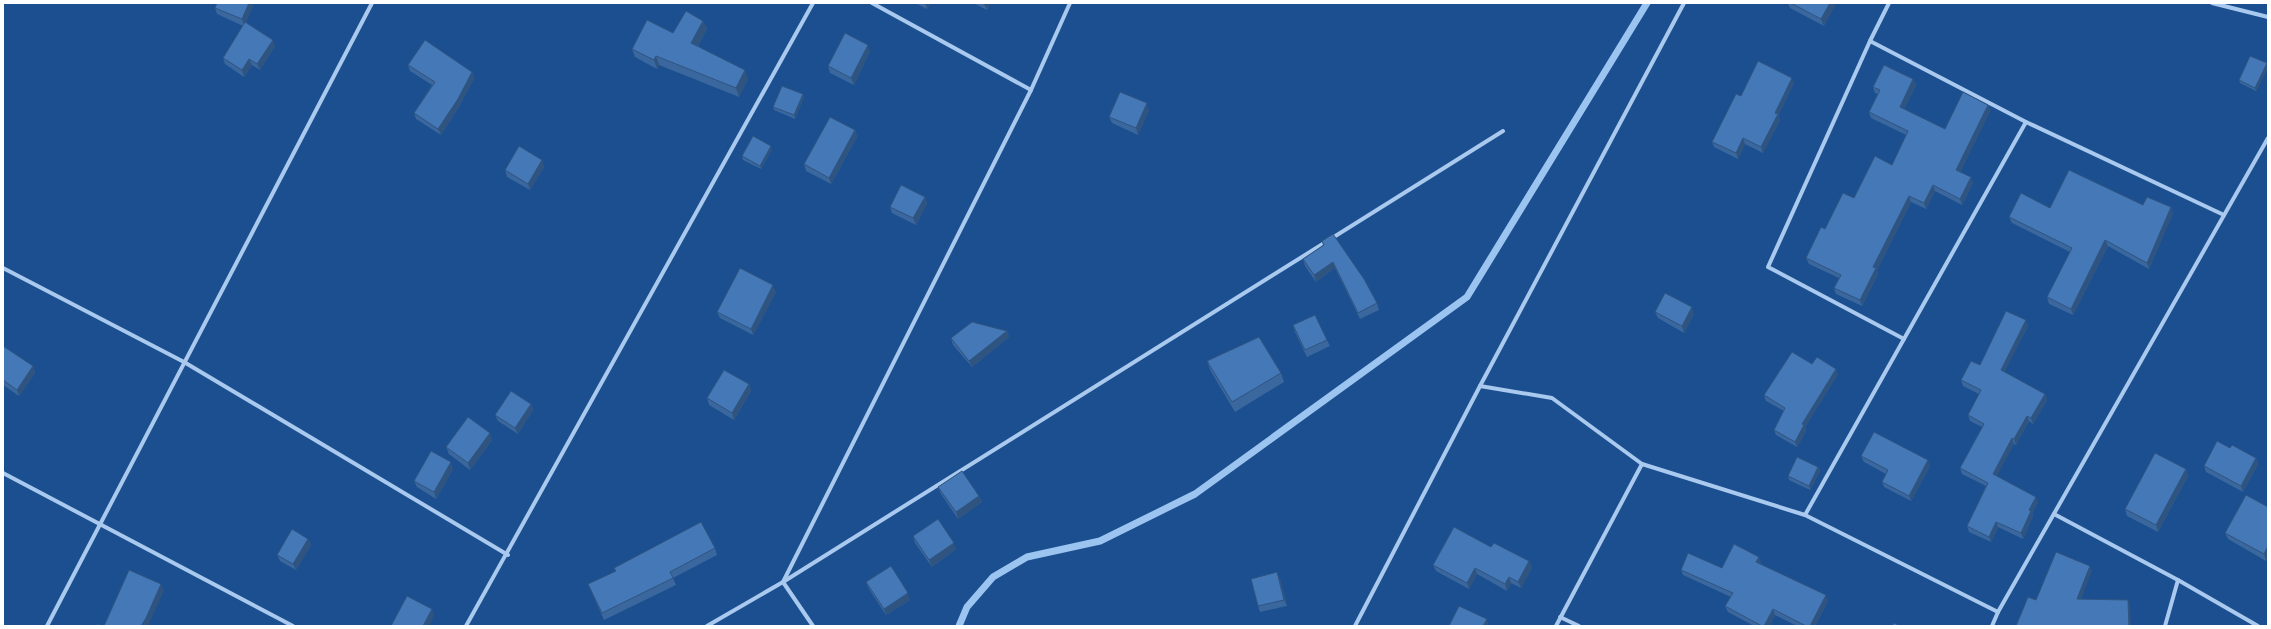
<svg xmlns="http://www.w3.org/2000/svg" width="2271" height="629" viewBox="0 0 2271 629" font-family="Jost,sans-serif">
  <rect width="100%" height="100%" fill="#1b4f8f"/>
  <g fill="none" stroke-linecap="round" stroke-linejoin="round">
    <!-- stream -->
    <path stroke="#9cc4f0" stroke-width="7" d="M959,626L967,607L993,577L1027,557L1100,541L1195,494L1467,297L1647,3"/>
    <!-- street -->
    <g stroke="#a9c9ee" stroke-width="4">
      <path d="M872,3L1031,90"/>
      <path d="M1889,3L1870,41L1768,267L1904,339"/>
      <path d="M2212,3L2268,17"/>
      <path d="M1870,41L2026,122L2224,215"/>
      <path d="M3,268L184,362L508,555"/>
      <path d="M1480,386L1552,398L1642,464L1805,515L1998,612"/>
      <path d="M3,473L293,626"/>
      <path d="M2054,514L2178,580L2258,626"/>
      <path d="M1805,515L2026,122"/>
      <path d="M1560,617L1579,626"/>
      <path d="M47,626L372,3"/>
      <path d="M466,626L813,3"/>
      <path d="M707,626L783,582L1503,131"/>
      <path d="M813,626L783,582L1031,90L1070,3"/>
      <path d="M1355,626L1480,386L1684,3"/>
      <path d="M1556,626L1642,464"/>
      <path d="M1992,626L1998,612L2268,138"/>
      <path d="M2165,626L2178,580"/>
    </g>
  </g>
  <!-- wall -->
  <g fill="#3a679d">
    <path d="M217,3H254L246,22L275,46L260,70L252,65L244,77L225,64L223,58L243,26L217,14L215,8Z"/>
    <path d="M915,3H930L927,9Z"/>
    <path d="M973,3H990L987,10Z"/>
    <path d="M1788,3H1836L1824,26L1790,8Z"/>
    <path d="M703,21L707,29L698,46L748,79L739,97L659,65L657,69L635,57L632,49L673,33Z"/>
    <path d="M870,51L854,85L830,73L828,66Z"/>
    <path d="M2267,63L2268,67L2256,91L2240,83L2239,80Z"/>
    <path d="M408,65L472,72L474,78L460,105L441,135L416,119L414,113L432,85L410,71Z"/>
    <path d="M1913,79L1916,85L1904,109L1945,129L1988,105L1990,111L1960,172L1973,183L1962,205L1935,191L1926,209L1911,202L1877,270L1878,274L1862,306L1836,294L1834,288L1839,278L1809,264L1806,258L1825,229L1854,198L1892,165L1906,135L1871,118L1869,112L1878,94L1875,93L1873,87Z"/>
    <path d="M1794,83L1778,116L1780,120L1763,153L1745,144L1738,159L1714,147L1712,142L1741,96Z"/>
    <path d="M804,97L795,119L774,110L773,107Z"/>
    <path d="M1149,110L1138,135L1112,123L1109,117Z"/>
    <path d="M855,130L857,137L831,184L806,171L804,164Z"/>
    <path d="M772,149L761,169L743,160L742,156Z"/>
    <path d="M542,160L544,167L530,190L507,177L505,170Z"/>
    <path d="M925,197L927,203L916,225L892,213L890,207Z"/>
    <path d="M2143,205L2173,213L2149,269L2108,246L2073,315L2049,304L2047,297L2070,252L2012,223L2009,217L2050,208Z"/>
    <path d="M1322,241L1377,303L1379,310L1360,319L1335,268L1316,282L1305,266L1303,259L1323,245Z"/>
    <path d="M776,292L753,335L720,318L717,312Z"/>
    <path d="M1655,312L1694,314L1684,333L1658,318Z"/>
    <path d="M1293,325L1327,340L1330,346L1307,357L1295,332Z"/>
    <path d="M2028,326L2004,372L2045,394L2047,400L2033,424L2029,421L2016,445L2014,444L1996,476L2038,502L2032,514L2033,516L2023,539L1998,527L1991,542L1969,532L1967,526L1986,486L1962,474L1960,468L1982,427L1970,421L1968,415L1979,394L1963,386L1961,380Z"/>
    <path d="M1007,331L1009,337L972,367L953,345L951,338Z"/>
    <path d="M3,346L33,366L35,373L19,396L3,385Z"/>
    <path d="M1207,361L1281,373L1284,382L1235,412L1210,370Z"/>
    <path d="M1812,364L1838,374L1805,427L1806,431L1797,447L1776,435L1774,430L1784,411L1766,401L1764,395Z"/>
    <path d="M749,384L751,391L734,420L709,405L707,398Z"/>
    <path d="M531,404L533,410L518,434L498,421L495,415Z"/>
    <path d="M492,440L470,470L449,454L446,447Z"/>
    <path d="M2230,448L2256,458L2258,464L2243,492L2206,472L2204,466Z"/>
    <path d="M1861,456L1930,466L1911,501L1884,487L1882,482L1886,474L1864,462Z"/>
    <path d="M1818,467L1820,471L1810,490L1789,480L1788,476Z"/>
    <path d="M453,469L436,499L417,487L414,481Z"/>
    <path d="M2186,469L2188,476L2158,532L2127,516L2125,509Z"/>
    <path d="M938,487L979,496L982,502L958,519L941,494Z"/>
    <path d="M2268,507V557L2266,561L2228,539L2225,533Z"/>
    <path d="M913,536L956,549L932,567L915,543Z"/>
    <path d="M308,539L311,545L296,570L280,561L277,555Z"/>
    <path d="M1491,547L1529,561L1532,568L1521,588L1511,583L1507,591L1477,574L1469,589L1436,571L1433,565Z"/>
    <path d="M715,548L717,555L673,578L676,585L604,620L591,591L588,584L616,572L614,568Z"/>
    <path d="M1761,562L1760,564L1828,601L1815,626H1797L1775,615L1770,626H1754L1728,612L1725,606L1731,597L1683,575L1681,570L1722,568Z"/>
    <path d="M1280,579L1287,606L1260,612L1258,606Z"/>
    <path d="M866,582L910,600L886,615L869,589Z"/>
  </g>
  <!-- shaded-wall -->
  <g fill="#305480">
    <path d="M249,3H254L244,26L242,19Z"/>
    <path d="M925,3H930L927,9Z"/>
    <path d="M985,3H990L987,10L984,4Z"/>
    <path d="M1830,3H1836L1824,26L1821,19Z"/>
    <path d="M703,21L707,29L695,51L691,43Z"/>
    <path d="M273,40L275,46L260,70L257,64Z"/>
    <path d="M868,45L870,51L854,85L851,78Z"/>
    <path d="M656,56L659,65L657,69L654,60Z"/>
    <path d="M249,59L252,65L244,77L242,70Z"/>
    <path d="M2267,63L2268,67L2256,91L2255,88Z"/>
    <path d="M745,70L748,79L739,97L736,88Z"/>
    <path d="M472,72L474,78L460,105L441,135L438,129Z"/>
    <path d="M1792,78L1794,83L1778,116L1780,120L1763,153L1761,147L1775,113Z"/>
    <path d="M1913,79L1916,85L1902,113L1900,107Z"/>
    <path d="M803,94L804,97L795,119L794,115Z"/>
    <path d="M1147,103L1149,110L1138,135L1136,128Z"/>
    <path d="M1988,105L1990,111L1958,176L1956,170Z"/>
    <path d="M855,130L857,137L831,184L829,178Z"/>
    <path d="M1743,138L1745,144L1738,159L1736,153Z"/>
    <path d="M771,146L772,149L761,169L760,166Z"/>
    <path d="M542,160L544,167L530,190L528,184Z"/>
    <path d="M1971,177L1973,183L1962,205L1960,199Z"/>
    <path d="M1933,185L1935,191L1926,209L1924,203Z"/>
    <path d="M1909,196L1911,202L1877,270L1878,274L1862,306L1860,300L1873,267Z"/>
    <path d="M925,197L927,203L916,225L913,218Z"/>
    <path d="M2171,207L2173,213L2149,269L2147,263Z"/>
    <path d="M2105,240L2108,246L2073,315L2071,309Z"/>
    <path d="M1333,262L1335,268L1316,282L1314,275Z"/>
    <path d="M773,285L776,292L753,335L751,329Z"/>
    <path d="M1692,307L1694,314L1684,333L1682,326Z"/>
    <path d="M2026,320L2028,326L2003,375L2001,370Z"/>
    <path d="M1007,331L1009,337L972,367L969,361Z"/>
    <path d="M33,366L35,373L19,396L17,390Z"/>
    <path d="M1836,369L1838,374L1805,427L1806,431L1797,447L1795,442L1802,424Z"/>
    <path d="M749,384L751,391L734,420L732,413Z"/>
    <path d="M2045,394L2047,400L2033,424L2031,418Z"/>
    <path d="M531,404L533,410L518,434L515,428Z"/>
    <path d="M2027,416L2029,421L2016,445L2014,439Z"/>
    <path d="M490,433L492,440L470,470L468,463Z"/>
    <path d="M2012,438L2014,444L1995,480L1993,474Z"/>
    <path d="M2256,458L2258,464L2243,492L2241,486Z"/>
    <path d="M1928,460L1930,466L1911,501L1909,496Z"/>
    <path d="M451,462L453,469L436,499L434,492Z"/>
    <path d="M1818,467L1820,471L1810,490L1809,486Z"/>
    <path d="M2186,469L2188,476L2158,532L2156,525Z"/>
    <path d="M979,496L982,502L958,519L956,512Z"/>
    <path d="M2036,497L2038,502L2032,514L2033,516L2023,539L2021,533L2029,510Z"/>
    <path d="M1996,522L1998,527L1991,542L1989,537Z"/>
    <path d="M308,539L311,545L296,570L293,564Z"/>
    <path d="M954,543L956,549L932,567L929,560Z"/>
    <path d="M2268,546V557L2266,561L2264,554Z"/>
    <path d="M1759,557L1761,562L1758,568L1756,562Z"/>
    <path d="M1529,561L1532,568L1521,588L1518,582Z"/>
    <path d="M2090,566L2092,571L2079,605L2077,599Z"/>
    <path d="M1475,568L1477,574L1469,589L1467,583Z"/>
    <path d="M1277,572L1280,579L1287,606L1284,600Z"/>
    <path d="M1509,577L1511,583L1507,591L1505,584Z"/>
    <path d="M161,584L164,591L148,626H141Z"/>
    <path d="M908,593L910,600L886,615L884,609Z"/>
    <path d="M1826,595L1828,601L1815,626H1810Z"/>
    <path d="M2128,600L2130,606L2131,626H2129Z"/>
    <path d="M432,609L434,615L429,626H423Z"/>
    <path d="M1773,609L1775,615L1770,626H1764Z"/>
    <path d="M1487,619L1489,626H1483Z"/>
  </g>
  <!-- building -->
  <g fill="#4478b7" stroke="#305480">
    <path d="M217,3H249L242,19L215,8Z"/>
    <path d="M1791,3H1830L1821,19Z"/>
    <path d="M686,11L703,21L691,43L745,70L736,88L656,56L654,60L632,49L647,20L673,33Z"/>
    <path d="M245,22L273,40L257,64L249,59L242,70L223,58Z"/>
    <path d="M845,33L868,45L851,78L828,66Z"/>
    <path d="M425,40L472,72L458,99L438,129L414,113L435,82L408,65Z"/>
    <path d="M2250,56L2267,63L2255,88L2239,80Z"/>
    <path d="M1758,61L1792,78L1775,113L1778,114L1761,147L1743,138L1736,153L1712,142L1736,94L1741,96Z"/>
    <path d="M1884,65L1913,79L1900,107L1945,129L1963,92L1988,105L1956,170L1971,177L1960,199L1933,185L1924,203L1909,196L1873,267L1876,268L1860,300L1834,288L1841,275L1806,258L1821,227L1825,229L1843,193L1854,198L1875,156L1892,165L1908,131L1869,112L1880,90L1873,87Z"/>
    <path d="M782,86L803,94L794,115L773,107Z"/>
    <path d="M1120,92L1147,103L1136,128L1109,117Z"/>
    <path d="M830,117L855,130L829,178L804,164Z"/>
    <path d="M753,136L771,146L760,166L742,156Z"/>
    <path d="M519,146L542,160L528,184L505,170Z"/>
    <path d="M2069,170L2143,205L2147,197L2171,207L2147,263L2105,240L2071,309L2047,297L2072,248L2009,217L2021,193L2050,208Z"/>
    <path d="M901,185L925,197L913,218L890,207Z"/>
    <path d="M1333,234L1364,279L1377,303L1358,313L1333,262L1314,275L1303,259L1324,245L1322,241Z"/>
    <path d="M740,268L773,285L751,329L717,312Z"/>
    <path d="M1665,293L1692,307L1682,326L1655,312Z"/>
    <path d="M2006,311L2026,320L2001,370L2045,394L2031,418L2027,416L2014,439L2012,438L1993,474L2036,497L2029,510L2031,511L2021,533L1996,522L1989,537L1967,526L1988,483L1960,468L1984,424L1968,415L1981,390L1961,380L1971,361L1980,365Z"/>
    <path d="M1315,315L1327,340L1305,350L1293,325Z"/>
    <path d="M972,322L1007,331L969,361L951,338Z"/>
    <path d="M1259,337L1281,373L1232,402L1207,361Z"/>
    <path d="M3,346L33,366L17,390L3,380Z"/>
    <path d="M1792,352L1812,364L1817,357L1836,369L1802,424L1804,425L1795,442L1774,430L1785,408L1764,395Z"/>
    <path d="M724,370L749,384L732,413L707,398Z"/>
    <path d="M511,391L531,404L515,428L495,415Z"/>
    <path d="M468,417L490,433L468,463L446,447Z"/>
    <path d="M1874,432L1928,460L1909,496L1882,482L1888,470L1861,456Z"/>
    <path d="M2217,441L2230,448L2232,445L2256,458L2241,486L2204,466Z"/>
    <path d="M431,451L451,462L434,492L414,481Z"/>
    <path d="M2155,453L2186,469L2156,525L2125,509Z"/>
    <path d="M1797,457L1818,467L1809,486L1788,476Z"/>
    <path d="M962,471L979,496L956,512L938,487Z"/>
    <path d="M2246,495L2268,507V546L2264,554L2225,533Z"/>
    <path d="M938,519L954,543L929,560L913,536Z"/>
    <path d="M701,522L715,548L670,572L673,578L602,613L588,584L616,571L614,568Z"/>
    <path d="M1454,527L1491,547L1494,543L1529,561L1518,582L1509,577L1505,584L1475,568L1467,583L1433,565Z"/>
    <path d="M292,529L308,539L293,564L277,555Z"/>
    <path d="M1734,544L1759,557L1756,562L1826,595L1810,626H1806L1773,609L1764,626H1762L1725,606L1733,593L1681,570L1688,553L1722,568Z"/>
    <path d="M2056,552L2090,566L2077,599L2128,600L2129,626H2016L2028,597L2036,600Z"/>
    <path d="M891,566L908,593L884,609L866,582Z"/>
    <path d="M129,570L161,584L146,618L141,626H104Z"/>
    <path d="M1277,572L1284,600L1258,606L1251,579Z"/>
    <path d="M407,596L432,609L423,626H391Z"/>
    <path d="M1459,606L1487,619L1483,626H1449Z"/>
    <path d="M1894,623L1900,626H1892Z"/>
    <path d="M98,624L102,626H97Z"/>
  </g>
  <!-- border -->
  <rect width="2271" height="629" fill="none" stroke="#ffffff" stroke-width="8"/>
</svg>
